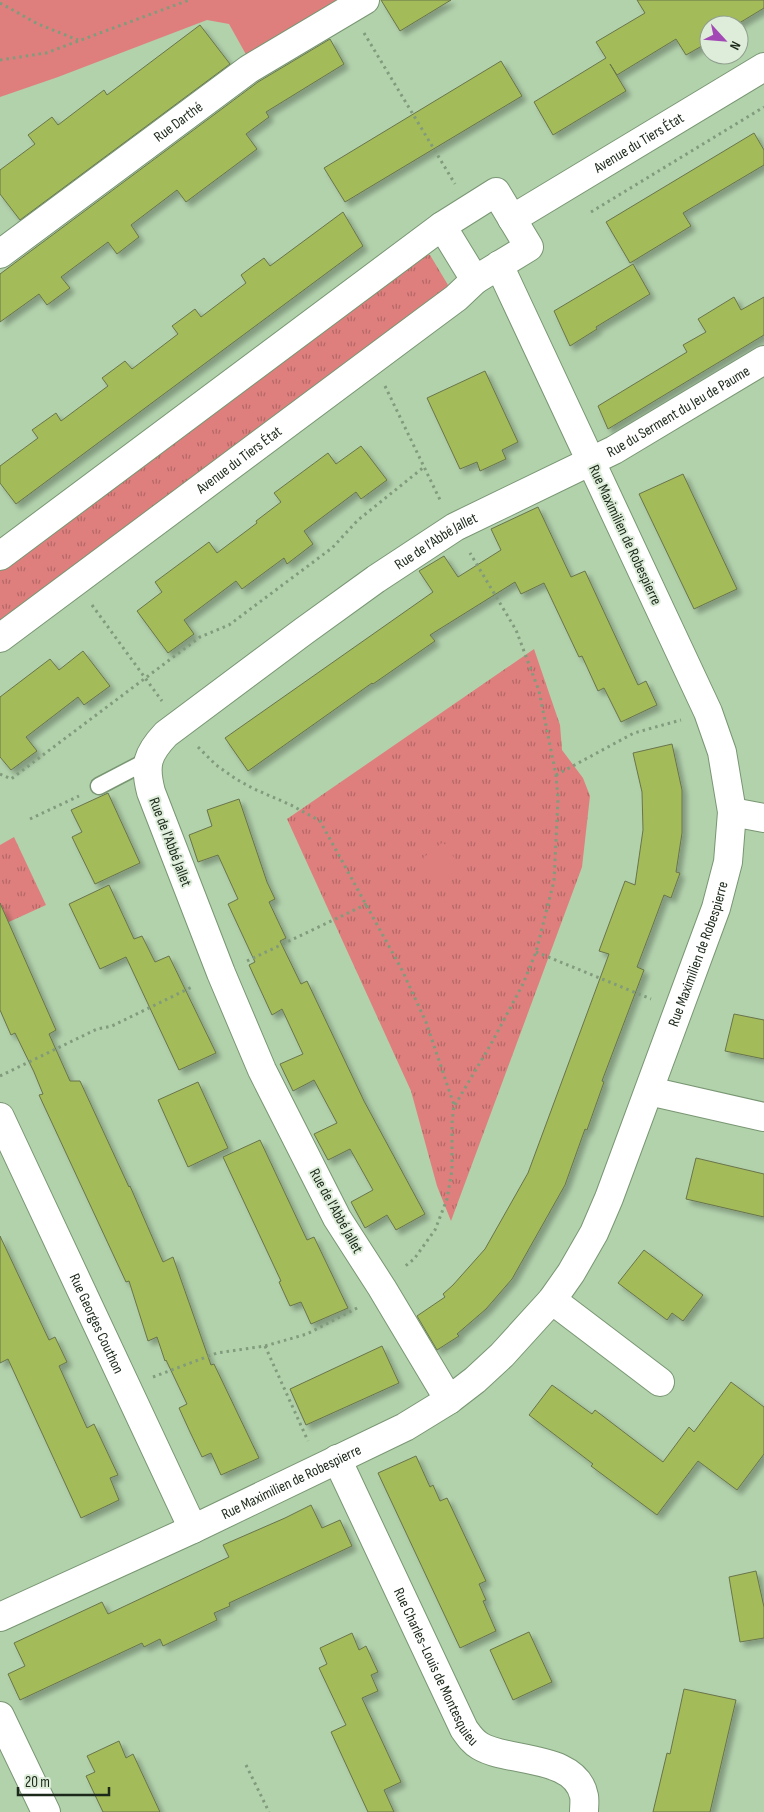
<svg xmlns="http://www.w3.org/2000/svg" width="764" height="1812" viewBox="0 0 764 1812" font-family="'Sofia Sans Condensed',sans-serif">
  <defs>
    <pattern id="grass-tufts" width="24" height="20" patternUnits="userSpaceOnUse" patternTransform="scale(1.25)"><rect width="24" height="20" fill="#de7f7e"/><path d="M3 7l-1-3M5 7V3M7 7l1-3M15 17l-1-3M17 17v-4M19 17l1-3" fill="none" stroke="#b36866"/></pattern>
    <filter id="shadow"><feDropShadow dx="4.5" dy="4.5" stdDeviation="2.5" flood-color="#0004"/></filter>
  </defs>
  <rect width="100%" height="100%" fill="#b2d2ac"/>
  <!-- grass -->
  <g fill="url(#grass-tufts)">
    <path d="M422,253L430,255L448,285L446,292L0,624V568Z"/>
    <path d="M534,649L560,725L562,750L583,778L590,796L582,867L451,1221L437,1186L411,1091L287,819Z"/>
    <path d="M14,837L46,905L0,926V845Z"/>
  </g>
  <!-- park -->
  <g fill="#de7f7e">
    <path d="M0,0H342L248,58L229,24L207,20L58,77L0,97Z"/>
    <path d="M443,842L460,866L439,882L423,858Z"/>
  </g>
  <!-- building -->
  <g fill="#a3bb58" stroke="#69744b" filter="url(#shadow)">
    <path d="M381,0H451L400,31Z"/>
    <path d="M637,0H764V8L736,25H709V42L686,55L676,39L617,75L610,64L626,91L553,135L534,102L606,58L596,42L645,13Z"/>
    <path d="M200,25L230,64L20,220L0,194V170L35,144L28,135L52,117L58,125L104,90L107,95Z"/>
    <path d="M330,39L344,64L266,112L269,117L246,134L257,149L186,202L177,190L131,225L139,237L117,254L108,242L61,277L70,288L47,305L39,294L0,322V274L258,82Z"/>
    <path d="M501,61L522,96L345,202L324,168Z"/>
    <path d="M754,133L764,150V165L683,213L691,226L630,263L606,222Z"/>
    <path d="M343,212L363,246L16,504L0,483V466L38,438L32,430L56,413L61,421L108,386L102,378L125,361L132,369L178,334L172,326L183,318L195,309L201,317L246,283L241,275L253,266L264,258L270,266Z"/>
    <path d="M633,264L650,294L596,327L597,329L570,346L554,311Z"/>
    <path d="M734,297L741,310L764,297V335L608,429L598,406L687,352L683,345L706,332L698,319Z"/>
    <path d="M485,371L518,442L502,450L506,459L480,471L477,462L460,469L427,398Z"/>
    <path d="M361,446L387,480L361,499L356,492L304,531L313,544L287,564L284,558L242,589L236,581L184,620L194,634L168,653L137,611L162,592L155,582L209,542L217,553L257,523L256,521L281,502L274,493L328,453L336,464Z"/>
    <path d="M683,474L737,589L694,609L639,494Z"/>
    <path d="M538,507L571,577L585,571L638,685L646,681L657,705L621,722L604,688L598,691L582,656L579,657L544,583L521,594L515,582L430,635L435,641L373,684L372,683L248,771L225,738L433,592L419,571L444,556L458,577L501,550L491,529Z"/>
    <path d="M83,651L110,686L84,705L78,697L26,737L37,751L11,770L0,757V697L50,659L59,670Z"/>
    <path d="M672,744L682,790V833L676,872L680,873L671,898L664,895L651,930L637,967L644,970L602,1081L604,1082L587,1130L585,1129L565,1185L512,1279L486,1309L457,1334L459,1336L437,1350L417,1316L445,1297L443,1294L453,1285L485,1249L528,1173L609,954L599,951L625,881L635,885L643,830L642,792L633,753Z"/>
    <path d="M108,793L140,863L95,884L72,837L82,832L71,810Z"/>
    <path d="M239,799L267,882L275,899L269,902L286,938L280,941L301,984L307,981L364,1101L425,1214L396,1230L387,1215L365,1228L351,1202L373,1190L350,1149L328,1160L314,1134L337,1123L314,1080L293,1091L280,1064L303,1054L282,1009L272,1015L249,965L255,962L228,904L238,899L218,855L198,862L189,835L212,826L207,810Z"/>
    <path d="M109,885L134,939L142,936L155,962L169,956L216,1053L179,1070L126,957L100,969L69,904Z"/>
    <path d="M0,903L56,1030L49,1034L70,1081H80L129,1187L130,1186L163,1262L173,1257L211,1365L214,1364L259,1458L221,1475L211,1453L202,1457L190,1432L179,1408L187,1404L166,1360L165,1361L157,1337L148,1341L129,1281L126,1282L39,1095L43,1094L34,1072L15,1033L11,1035L0,1010Z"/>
    <path d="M734,1014L764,1020V1059L725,1051Z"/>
    <path d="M198,1082L228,1148L188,1167L158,1100Z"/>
    <path d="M260,1140L307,1240L314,1237L348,1308L311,1324L301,1302L290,1306L279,1282L281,1281L223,1157Z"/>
    <path d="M696,1158L764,1174V1217L686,1199Z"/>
    <path d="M0,1236L49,1340L55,1337L67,1362L59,1366L87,1428L94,1424L118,1475L110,1478L119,1500L81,1518L8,1359L0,1363Z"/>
    <path d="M644,1250L703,1295L683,1321L672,1313L667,1320L618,1283Z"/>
    <path d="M382,1346L399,1383L306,1425L290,1389Z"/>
    <path d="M731,1382L764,1407V1454L737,1490L698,1461L657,1515L591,1466L593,1464L529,1415L552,1385L592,1414L595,1410L663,1462L689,1427L694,1432Z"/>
    <path d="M416,1456L430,1487L433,1485L440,1501L447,1498L486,1581L479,1584L486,1600L483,1601L496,1631L460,1648L378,1473Z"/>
    <path d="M311,1505L322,1528L340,1520L352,1546L229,1603L230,1606L214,1613L217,1620L163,1646L160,1639L144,1647L142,1643L20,1700L8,1674L25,1666L14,1643L102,1602L108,1614L229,1557L223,1545L285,1518Z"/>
    <path d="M756,1571L764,1607V1638L740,1642L729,1577Z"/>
    <path d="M529,1632L552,1682L513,1700L490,1650Z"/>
    <path d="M352,1633L359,1650L366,1646L378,1672L371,1675L378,1691L362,1698L401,1782L384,1790L394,1812H368L331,1732L346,1725L319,1668L327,1664L320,1648Z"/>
    <path d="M684,1689L736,1700L710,1812H653L667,1753L670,1754Z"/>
    <path d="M119,1741L126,1758L133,1754L160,1812H103L86,1776L95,1772L87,1756Z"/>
  </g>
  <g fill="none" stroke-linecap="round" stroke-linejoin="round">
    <!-- service casing -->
    <g stroke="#789672" stroke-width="19">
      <path id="service" d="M99,786L147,761"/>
    </g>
    <!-- minor casing -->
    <g stroke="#789672" stroke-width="30">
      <g id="minor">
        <path d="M496,192L529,247L475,280L442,226Z"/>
        <path id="s1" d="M512,219L764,67"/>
        <path id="s2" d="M0,254L249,69L365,0"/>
        <path d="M0,556L442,226"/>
        <path id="s3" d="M0,638L425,321L456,298L475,280"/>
        <path d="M732,812L764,818"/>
        <path d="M649,1091L764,1117"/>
        <path id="s4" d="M0,1117L193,1529"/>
        <path d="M552,1300L660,1382"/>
        <path id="s5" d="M449,1400L382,1288L337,1218L262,1070L221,973L151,792C144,765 147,754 166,734L304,631L376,579L455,527L614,450L764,360"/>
        <path id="s6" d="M337,1459L464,1729C469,1736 473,1742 480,1746C508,1763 576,1754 584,1796C585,1801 584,1807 584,1812"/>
        <path id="s7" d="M0,1617L193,1529L405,1427L449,1400L475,1380L502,1355L552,1300L571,1273L594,1233L609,1198L716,908L728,862L732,812L722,752L708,712L499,265"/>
        <path d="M0,1716L46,1812"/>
      </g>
    </g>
    <!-- path -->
    <g stroke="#819b7c" stroke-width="3" stroke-dasharray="2.5 4" stroke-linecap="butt">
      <path d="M0,3L38,24L78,40"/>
      <path d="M364,33L455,184"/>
      <path d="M0,60L46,53L189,0"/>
      <path d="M591,212L764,107"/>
      <path d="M385,386L441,502"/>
      <path d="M92,605L162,701"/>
      <path d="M198,747L216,765L236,779L254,789L291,805L320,821L402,970L426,1022L454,1105L452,1123V1170L447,1199L435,1230L414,1259L403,1268"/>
      <path d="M0,774L11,779L200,637L229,625L332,548L358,520L424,467"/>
      <path d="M556,775L634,733L681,720"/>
      <path d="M30,819L79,796"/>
      <path d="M536,952L651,999"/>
      <path d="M247,961L367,904"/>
      <path d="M0,1076L97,1029L112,1026L194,986"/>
      <path d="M455,1105L491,1044L523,984L536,952L554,881L558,799L556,775L539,691L516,630L470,553"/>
      <path d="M265,1346L308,1441"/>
      <path d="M153,1377L217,1353L265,1346L307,1334L359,1307"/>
      <path d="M246,1765L269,1812"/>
    </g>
    <!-- service -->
    <use href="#service" stroke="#fff" stroke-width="16"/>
    <!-- minor -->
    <use href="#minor" stroke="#fff" stroke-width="28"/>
  </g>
  <g text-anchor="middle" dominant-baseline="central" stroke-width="4" stroke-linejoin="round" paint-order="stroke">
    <!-- street labels -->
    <g font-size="15" fill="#1c291a" stroke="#ddedda">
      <text stroke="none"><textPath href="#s2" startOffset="222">Rue Darthé</textPath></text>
      <text stroke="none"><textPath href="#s1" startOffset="148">Avenue du Tiers État</textPath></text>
      <text stroke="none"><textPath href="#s5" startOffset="1350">Rue du Serment du Jeu de Paume</textPath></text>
      <text stroke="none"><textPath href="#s3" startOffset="298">Avenue du Tiers État</textPath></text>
      <text transform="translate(625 535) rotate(65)">Rue Maximilien de Robespierre</text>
      <text stroke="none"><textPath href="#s5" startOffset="1075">Rue de l'Abbé Jallet</textPath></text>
      <text transform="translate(170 842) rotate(69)">Rue de l'Abbé Jallet</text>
      <text stroke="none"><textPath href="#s7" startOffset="1020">Rue Maximilien de Robespierre</textPath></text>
      <text transform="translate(336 1211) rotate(61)">Rue de l'Abbé Jallet</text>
      <text stroke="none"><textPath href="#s4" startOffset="228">Rue Georges Couthon</textPath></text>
      <text stroke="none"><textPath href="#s7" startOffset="321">Rue Maximilien de Robespierre</textPath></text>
      <text stroke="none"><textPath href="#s6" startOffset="230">Rue Charles-Louis de Montesquieu</textPath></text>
    </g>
  </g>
  <!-- north arrow -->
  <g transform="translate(724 40) rotate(116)"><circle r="24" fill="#ddedda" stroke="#909f8d"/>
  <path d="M0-4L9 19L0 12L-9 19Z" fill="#a349b5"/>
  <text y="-8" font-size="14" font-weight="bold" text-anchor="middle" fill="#1c291a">N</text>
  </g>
  <!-- scale -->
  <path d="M18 1787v8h91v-8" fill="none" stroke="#1c291a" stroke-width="2.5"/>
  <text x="25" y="1787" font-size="15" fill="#1c291a" stroke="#ddedda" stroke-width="4" paint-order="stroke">20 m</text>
</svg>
